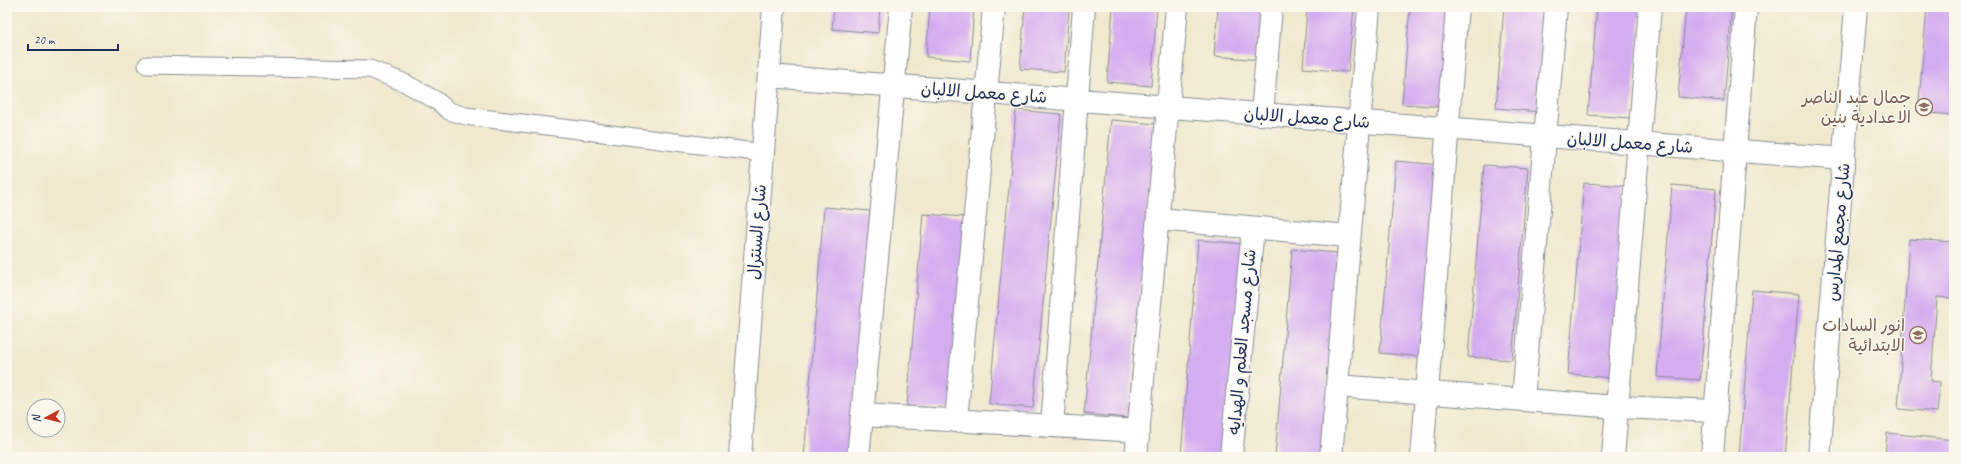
<svg xmlns="http://www.w3.org/2000/svg" width="1961" height="464" viewBox="0 0 1961 464" font-family="Caveat,'Playpen Sans Arabic',sans-serif">
  <rect width="100%" height="100%" fill="#fbf7ec"/>
  <filter id="ink" filterUnits="userSpaceOnUse"><feTurbulence type="fractalNoise" baseFrequency=".025" numOctaves="2"/><feDisplacementMap in="SourceGraphic" scale="8" xChannelSelector="R" yChannelSelector="G"/><feConvolveMatrix kernelMatrix="1 2 1 2 8 2 1 2 1" color-interpolation-filters="sRGB"/></filter>
  <filter id="wash" filterUnits="userSpaceOnUse"><feTurbulence type="fractalNoise" baseFrequency=".012" numOctaves="4" result="noise"/><feDisplacementMap in="SourceGraphic" scale="16" xChannelSelector="R" yChannelSelector="G"/><feGaussianBlur stdDeviation="0.9" result="paint"/><feColorMatrix in="noise" values="0 0 0 0 0 0 0 0 0 0 0 0 0 0 0 0 0 1.4 0 .05"/><feComposite in="paint" operator="in"/></filter>
  <g filter="url(#wash)">
    <rect width="100%" height="100%" fill="#f0e9ce"/>
    <g id="blocks">
      <!-- building -->
      <g fill="#d4acf0">
        <path d="M834,7H880L878,33L832,29Z"/>
        <path d="M930,7H974L970,61L926,57Z"/>
        <path d="M1025,7H1069L1064,72L1020,69Z"/>
        <path d="M1113,7H1157L1151,86L1107,82Z"/>
        <path d="M1218,7H1265L1260,60L1214,56Z"/>
        <path d="M1307,7H1354L1348,72L1303,68Z"/>
        <path d="M1410,7H1454L1446,107L1402,104Z"/>
        <path d="M1504,7H1548L1540,112L1496,108Z"/>
        <path d="M1597,7H1641L1631,118L1588,115Z"/>
        <path d="M1686,7H1732L1724,101L1678,97Z"/>
        <path d="M1927,7H1954V115L1918,112Z"/>
        <path d="M1016,110L1061,114L1033,408L989,404Z"/>
        <path d="M1111,120L1156,124L1128,418L1084,414Z"/>
        <path d="M1396,161L1440,165L1424,357L1380,353Z"/>
        <path d="M1484,165L1528,168L1512,360L1468,357Z"/>
        <path d="M1584,183L1627,186L1612,378L1568,374Z"/>
        <path d="M1672,185L1716,189L1700,380L1657,377Z"/>
        <path d="M824,207L870,211L850,457H804Z"/>
        <path d="M923,214L966,217L950,409L907,406Z"/>
        <path d="M1909,239L1954,242V298L1937,297L1931,381L1940,382L1937,412L1898,409Z"/>
        <path d="M1198,240L1245,244L1227,457H1181Z"/>
        <path d="M1292,249L1338,253L1322,457H1275Z"/>
        <path d="M1752,290L1799,294L1785,457H1739Z"/>
        <path d="M1887,433L1954,440V457H1885Z"/>
      </g>
    </g>
  </g>
  <g filter="url(#ink)">
    <use href="#blocks" fill-opacity="0" stroke="#868c96" stroke-width="1"/>
    <g fill="none" stroke-linecap="round" stroke-linejoin="round">
      <!-- lane casing -->
      <g stroke="#868c96" stroke-width="19">
        <path id="lane" d="M147,65L370,69L405,83L437,101L449,111L466,116L764,153"/>
      </g>
      <!-- street casing -->
      <g stroke="#868c96" stroke-width="24">
        <g id="street">
          <path d="M769,76L1844,159"/>
          <path d="M1262,114L1271,7"/>
          <path d="M1158,219L1349,236"/>
          <path d="M1337,386L1617,407L1716,411"/>
          <path d="M1523,400L1556,7"/>
          <path d="M862,415L1139,431"/>
          <path d="M956,421L994,7"/>
          <path d="M1052,426L1084,7"/>
          <path d="M740,457L774,7"/>
          <path d="M858,457L901,7"/>
          <path d="M1136,457L1177,7"/>
          <path d="M1231,457L1253,228"/>
          <path d="M1331,457L1369,7"/>
          <path d="M1422,457L1457,7"/>
          <path d="M1613,457L1650,7"/>
          <path d="M1712,457L1746,7"/>
          <path d="M1819,457L1856,7"/>
        </g>
      </g>
      <!-- lane -->
      <use href="#lane" stroke="#fff" stroke-width="17"/>
      <!-- street -->
      <use href="#street" stroke="#fff" stroke-width="22"/>
    </g>
  </g>
  <!-- icons -->
  <defs>
    <g id="school-ring" transform="scale(0.9)"><circle r="9.5" fill="#fbf7ec" stroke="#8d6e63" stroke-width="1.5"/><path d="M0-5L7-2L0 1L-7-2ZM-4 1L0 2.5L4 1V4Q0 6-4 4Z" fill="#8d6e63"/></g>
  </defs>
  <g fill-rule="evenodd">
    <use href="#school-ring" x="1924" y="107"/>
    <use href="#school-ring" x="1918" y="335"/>
  </g>
  <g text-anchor="middle" dominant-baseline="central" stroke-width="3" stroke-linejoin="round" paint-order="stroke">
    <!-- street labels -->
    <g font-size="17" fill="#1b2f5e" stroke="#fbf7ec">
      <text transform="translate(984 93) rotate(4)">شارع معمل الالبان</text>
      <text transform="translate(1307 118) rotate(4)">شارع معمل الالبان</text>
      <text transform="translate(1630 143) rotate(4)">شارع معمل الالبان</text>
      <text transform="translate(757 232) rotate(-86)">شارع السنترال</text>
      <text transform="translate(1838 232) rotate(-85)">شارع مجمع المدارس</text>
      <text transform="translate(1242 342) rotate(-85)">شارع مسجد العلم و الهدايه</text>
    </g>
    <!-- education labels -->
    <g font-size="17" fill="#785e54" stroke="#fbf7ec" text-anchor="end">
      <text x="1911" y="97">جمال عبد الناصر<tspan x="1911" dy="20">الاعدادية بنين</tspan></text>
      <text x="1905" y="325">انور السادات<tspan x="1905" dy="20">الابتدائية</tspan></text>
    </g>
  </g>
  <!-- margin -->
  <rect width="1961" height="464" fill="none" stroke="#fbf7ec" stroke-width="24"/>
  <!-- north arrow -->
  <g transform="translate(46 418) rotate(263)"><circle r="19" fill="#fbf7ec" stroke="#a1a7b3"/>
  <path d="M0-3L7 15L0 10L-7 15Z" fill="#c8321e"/>
  <text y="-6" font-size="11" font-weight="bold" text-anchor="middle" fill="#1b2f5e">N</text>
  </g>
  <!-- scale -->
  <path d="M28 44v6h90v-6" fill="none" stroke="#1b2f5e" stroke-width="2"/>
  <text x="34" y="44" font-size="12" fill="#1b2f5e" stroke="#fbf7ec" stroke-width="3" paint-order="stroke">20 m</text>
</svg>
